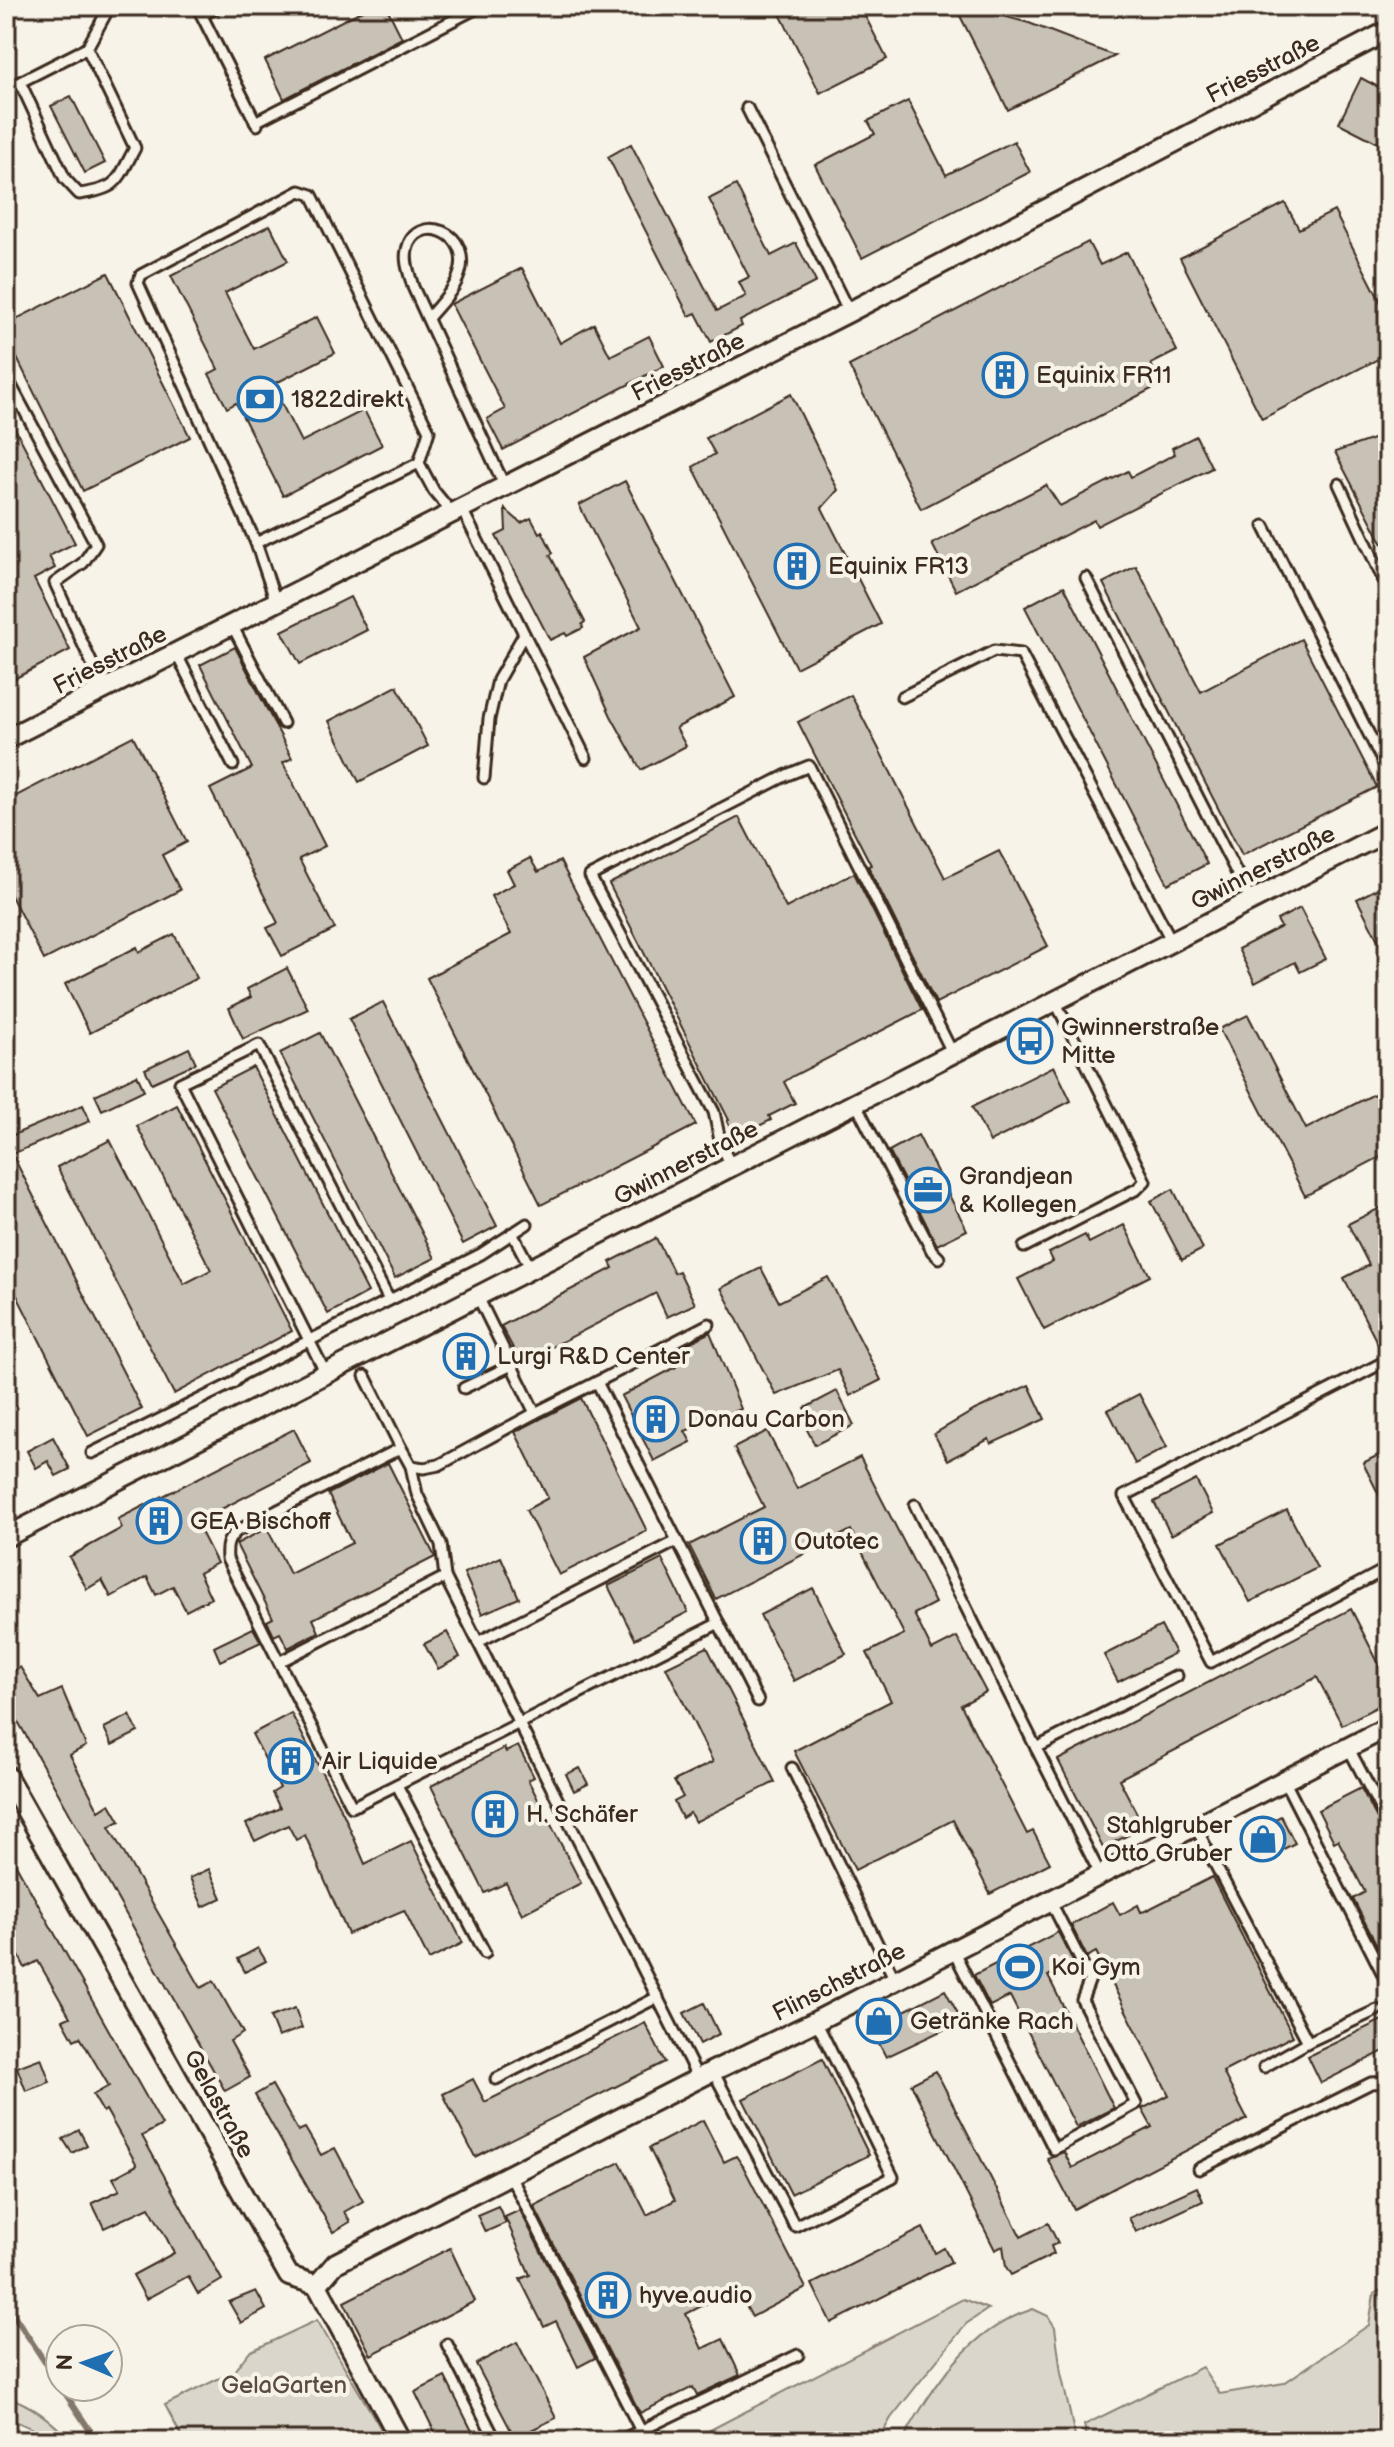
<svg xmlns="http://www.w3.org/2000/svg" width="1394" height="2447" viewBox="0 0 1394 2447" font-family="'Balsamiq Sans',sans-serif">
  <rect width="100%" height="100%" fill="#f7f3e8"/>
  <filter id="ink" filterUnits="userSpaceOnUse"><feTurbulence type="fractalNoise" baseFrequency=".0125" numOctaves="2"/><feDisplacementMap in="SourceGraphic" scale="16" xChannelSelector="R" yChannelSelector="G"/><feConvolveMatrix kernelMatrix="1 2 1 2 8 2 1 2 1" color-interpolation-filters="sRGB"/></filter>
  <g filter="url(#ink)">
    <!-- green -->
    <g fill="#dbd6cb" stroke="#8b8074" stroke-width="2">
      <path d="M1388,2286V2441H1088L1084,2425L1202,2367L1220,2394L1284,2383L1369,2325L1374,2294Z"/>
      <path d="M963,2299L988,2309L966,2324L891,2418L878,2441H689Z"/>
      <path d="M1033,2309L1048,2316L1055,2327L1061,2373L1076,2441H902C935,2384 968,2330 1033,2309Z"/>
      <path d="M317,2320L388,2441H184L165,2405L234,2371L249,2352Z"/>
      <path d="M6,2396C32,2405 52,2420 70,2441H44L31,2428L6,2417Z"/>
    </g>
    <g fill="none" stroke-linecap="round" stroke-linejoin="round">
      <!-- stream -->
      <g stroke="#84786c" stroke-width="6">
        <path d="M6,2303L60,2385"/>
        <path d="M61,2387L97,2441"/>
      </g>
    </g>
    <!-- building -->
    <g fill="#c8c1b6" stroke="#3b2a1e" stroke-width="2">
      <path d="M371,6H386L402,38L284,99L265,60Z"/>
      <path d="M776,6H860L887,59L820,93Z"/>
      <path d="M955,6L985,11L1029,23L1115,56L1008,110Z"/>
      <path d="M1361,78L1388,92V148L1339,123Z"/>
      <path d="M71,96L105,163L85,173L51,106Z"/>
      <path d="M908,101L946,175L1014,141L1030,172L862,258L815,165L875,134L868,121Z"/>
      <path d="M631,144L717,311L746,296L739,282L749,277L709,199L736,185L771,256L796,243L816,282L740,321L742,326L711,342L696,313L689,316L608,157Z"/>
      <path d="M1285,203L1299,229L1334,211L1388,316V354L1262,419L1180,258Z"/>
      <path d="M270,225L288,261L225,293L254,349L317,317L335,353L272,385L301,442L364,410L382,445L283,496L236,403L227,408L209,374L218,369L171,276Z"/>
      <path d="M1088,242L1100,265L1127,252L1177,351L1151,364L1161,384L921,509L849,366Z"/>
      <path d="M522,268L560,343L594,324L610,356L649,336L664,366L503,450L487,419L505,409L451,304Z"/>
      <path d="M108,273L190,437L83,491L6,336V324Z"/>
      <path d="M791,394L838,490L822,508L881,624L796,668L693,467L715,454L706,438Z"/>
      <path d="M6,411L75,543L49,556L55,568L34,579L70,650L6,683Z"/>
      <path d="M1388,434V554L1335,452Z"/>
      <path d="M1196,436L1212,468L1097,526L1094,520L956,591L932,544L1046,485L1060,506L1128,471L1131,477L1175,454L1172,448Z"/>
      <path d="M625,481L735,697L676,728L686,746L641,770L611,716L584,657L641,627L579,505Z"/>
      <path d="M505,509L521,523L531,518L539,533L542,531L553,553L550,555L585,622L582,624L583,628L567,636L565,633L550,640L496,536L506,531Z"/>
      <path d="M1136,566L1201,692L1301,639L1377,787L1242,855L1103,583Z"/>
      <path d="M1064,586L1207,864L1168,884L1025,607Z"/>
      <path d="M350,597L367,630L300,664L282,631Z"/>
      <path d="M235,647L292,758L283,763L325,846L299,859L335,929L282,956L267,928L278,923L210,789L252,768L200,665Z"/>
      <path d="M397,686L428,746L359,782L329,721Z"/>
      <path d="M851,695L945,878L999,851L1048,946L936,1003L868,866L871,865L798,722Z"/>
      <path d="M133,736L187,842L162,855L180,890L44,960L6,886V801Z"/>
      <path d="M739,817L786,908L854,873L922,1010L793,1076L784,1082L795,1103L769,1116L771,1120L735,1138L727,1121L729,1120L609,884Z"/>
      <path d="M530,858L538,872L560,861L696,1125L541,1205L427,978L511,934L491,896L514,884L507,870Z"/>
      <path d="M1388,883V960L1357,899Z"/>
      <path d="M1300,908L1326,959L1300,972L1295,962L1255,983L1238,949L1281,927L1277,920Z"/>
      <path d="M174,934L197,978L90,1033L65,984L137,947L139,952Z"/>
      <path d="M287,968L308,1009L243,1039L229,1008L251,997L247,989Z"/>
      <path d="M383,1002L497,1226L463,1244L349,1019Z"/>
      <path d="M1248,1015L1306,1129L1388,1087V1153L1305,1196L1219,1029Z"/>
      <path d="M320,1033L435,1258L395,1278L280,1053Z"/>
      <path d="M189,1048L196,1063L152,1083L145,1069Z"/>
      <path d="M1054,1066L1071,1101L990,1142L972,1107Z"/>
      <path d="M253,1067L368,1292L328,1314L212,1088Z"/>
      <path d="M137,1075L144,1090L102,1110L95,1095Z"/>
      <path d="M83,1105L90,1121L12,1154L142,1409L88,1436L6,1274V1138Z"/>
      <path d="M177,1105L292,1331L174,1394L57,1167L110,1140L184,1284L211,1270L137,1126Z"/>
      <path d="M918,1135L967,1230L937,1245L889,1151Z"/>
      <path d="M1173,1189L1203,1249L1182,1260L1151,1201Z"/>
      <path d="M1388,1204V1353L1383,1354L1344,1278L1369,1265L1348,1224Z"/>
      <path d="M1124,1225L1150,1276L1044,1330L1018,1279L1053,1261L1049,1253L1085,1235L1089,1243Z"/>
      <path d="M656,1238L674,1273L679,1271L695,1304L667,1317L656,1293L521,1363L501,1326L613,1268L610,1262Z"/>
      <path d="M761,1268L779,1302L828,1277L881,1380L850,1396L838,1370L776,1395L721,1288Z"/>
      <path d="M710,1332L741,1409L685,1431L691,1442L654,1461L621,1396L676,1367L670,1353Z"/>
      <path d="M475,1340L484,1358L456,1373L447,1354Z"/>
      <path d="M1029,1385L1045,1419L991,1444L989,1439L948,1460L934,1434L975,1410Z"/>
      <path d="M837,1391L854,1425L815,1445L805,1426L812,1422L805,1408Z"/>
      <path d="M1139,1394L1167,1447L1135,1464L1108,1410Z"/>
      <path d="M581,1398L647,1531L559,1575L526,1510L548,1498L515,1432Z"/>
      <path d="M294,1429L311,1463L196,1522L217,1563L199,1573L211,1598L186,1611L173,1586L156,1595L147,1577L111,1597L102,1580L87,1589L69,1557L122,1528L118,1519Z"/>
      <path d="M767,1431L797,1489L860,1457L935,1603L914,1614L932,1650L957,1637L986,1692L961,1705L1027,1834L1033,1831L1050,1863L990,1894L953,1820L855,1870L794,1751L891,1701L867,1653L904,1634L851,1530L716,1599L689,1545L764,1507L734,1448Z"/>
      <path d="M53,1437L70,1469L56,1476L48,1461L36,1468L27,1451Z"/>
      <path d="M1388,1450V1513L1363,1463Z"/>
      <path d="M388,1463L435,1557L313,1619L319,1632L288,1648L280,1633L274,1636L267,1621L273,1618L236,1544L267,1528L290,1574L352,1543L328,1494Z"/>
      <path d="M1196,1480L1213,1513L1171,1535L1154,1502Z"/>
      <path d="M1287,1510L1317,1568L1250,1602L1220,1544Z"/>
      <path d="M501,1557L519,1598L482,1614L464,1573Z"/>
      <path d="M662,1559L688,1612L635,1639L608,1586Z"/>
      <path d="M813,1588L846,1654L794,1681L760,1615Z"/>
      <path d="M1351,1609L1388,1682V1701L1342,1725L1317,1677L1119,1779L1144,1827L1103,1848L1058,1760Z"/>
      <path d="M1161,1626L1175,1653L1118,1682L1104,1655Z"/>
      <path d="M253,1628L261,1642L220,1661L214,1647Z"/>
      <path d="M447,1632L460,1657L438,1669L424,1644Z"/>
      <path d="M707,1647L775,1782L695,1822L690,1813L682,1818L674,1802L683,1797L674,1781L713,1762L666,1667Z"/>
      <path d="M20,1667L40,1699L62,1689L86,1746L70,1755L99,1811L110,1804L120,1821L109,1827L201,1988L214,1981L243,2033L230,2041L250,2077L225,2091L6,1700V1675Z"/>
      <path d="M291,1713L344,1815L365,1864L411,1841L463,1943L429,1960L404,1910L348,1934L305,1835L296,1840L288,1825L255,1841L246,1824L280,1808L272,1793L280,1788L252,1734Z"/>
      <path d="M130,1715L138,1732L112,1745L104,1728Z"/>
      <path d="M518,1746L534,1777L528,1780L581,1883L522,1914L506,1883L485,1893L431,1786L504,1748L506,1752Z"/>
      <path d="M580,1768L588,1784L574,1791L566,1774Z"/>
      <path d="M1361,1788L1381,1826L1388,1832V1967L1353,1899L1365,1892L1338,1840L1334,1842L1318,1810Z"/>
      <path d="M1281,1816L1295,1843L1257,1863L1243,1835Z"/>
      <path d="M6,1847L162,2125L142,2136L222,2280L198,2294L188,2276L146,2299L133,2275L174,2253L165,2235L149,2207L104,2228L92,2203L120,2190L113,2178L137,2165L106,2110L103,2112L93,2095L109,2086L80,2037L74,2040L63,2020L70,2017L38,1961L25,1968L6,1930Z"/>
      <path d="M209,1869L222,1898L203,1907L190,1878Z"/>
      <path d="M1212,1877L1293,2036L1223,2072L1247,2119L1074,2209L1047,2158L1064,2152L1072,2168L1152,2127L1142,2109L1169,2095L1096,1952L1087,1957L1071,1925L1113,1902L1120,1915L1138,1905L1141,1912L1145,1911Z"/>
      <path d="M1058,1932L1074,1963L1048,1976L1114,2108L1076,2127L1010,1996L990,2006L974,1975Z"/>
      <path d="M258,1948L266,1961L245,1972L238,1959Z"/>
      <path d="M945,1990L962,2021L886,2057L871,2028Z"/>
      <path d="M704,2003L719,2034L700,2044L684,2013Z"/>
      <path d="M295,2008L302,2028L278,2037L270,2017Z"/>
      <path d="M1388,2017V2049L1321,2083L1308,2056Z"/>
      <path d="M645,2023L665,2062L475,2157L443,2094L473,2079L485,2102Z"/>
      <path d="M41,2058L50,2082L26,2091L17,2067Z"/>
      <path d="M822,2059L869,2155L791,2194L743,2099Z"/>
      <path d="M936,2071L1021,2237L1048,2223L1058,2243L1051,2246L1054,2254L1011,2275L1006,2267L1003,2246L995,2250L911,2084Z"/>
      <path d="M272,2085L298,2131L305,2128L321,2155L335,2148L363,2201L344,2212L350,2222L333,2232L255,2095Z"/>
      <path d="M703,2120L724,2162L736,2156L743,2166L806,2288L752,2317L736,2288L686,2314L702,2349L723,2339L740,2375L697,2395L693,2387L640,2413L534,2206L620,2162L647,2215L675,2200L649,2148Z"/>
      <path d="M79,2130L87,2145L72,2153L63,2139Z"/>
      <path d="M1197,2187L1203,2201L1136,2232L1129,2218Z"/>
      <path d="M498,2206L506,2223L485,2232L477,2215Z"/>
      <path d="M520,2210L595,2358L578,2367L556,2321L544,2327L520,2279L530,2275L505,2217Z"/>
      <path d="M923,2228L935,2253L944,2248L951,2262L831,2323L812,2284Z"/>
      <path d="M450,2248L475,2301L371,2355L344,2302Z"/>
      <path d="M256,2291L266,2309L241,2323L229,2302Z"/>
      <path d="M517,2342L556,2418L515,2438L476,2364Z"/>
      <path d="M445,2377L477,2441H439L415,2392Z"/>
    </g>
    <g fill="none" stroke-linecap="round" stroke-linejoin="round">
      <!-- service casing -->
      <g stroke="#3b2a1e" stroke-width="15">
        <g id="service">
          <path d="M197,6L257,125"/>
          <path d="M202,15L219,6"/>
          <path d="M87,48L135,148C117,181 119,189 79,194L65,179L20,82L87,48L110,6"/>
          <path d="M747,108L849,312"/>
          <path d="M255,122L481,6"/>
          <path d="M428,318C438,306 452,293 458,278C477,231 415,211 407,250C404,262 410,275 413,287L505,487"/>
          <path d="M6,376L96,544L83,563L55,583L104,690"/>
          <path d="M1339,484L1388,590"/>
          <path d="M462,509L586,758"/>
          <path d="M1264,526L1388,772"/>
          <path d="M256,543L138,283L141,275L300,191L312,195L429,431L419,463"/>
          <path d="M1086,578L1251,901"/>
          <path d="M276,602L256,543L419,463L434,491L452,513"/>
          <path d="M232,625L283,723"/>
          <path d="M176,653L233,765"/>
          <path d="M902,697L994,651L1021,654L1172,942"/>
          <path d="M484,778L489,719L498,680L524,634"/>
          <path d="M856,1104L932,1251L939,1258"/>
          <path d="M732,1167L721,1145L714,1112L590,876L787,775L809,766L953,1054"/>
          <path d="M512,1233L531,1269"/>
          <path d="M1024,1247L1137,1189L1145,1181L1055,1001"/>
          <path d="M478,1297L535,1413L597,1382L758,1701"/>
          <path d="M1388,1360L1124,1496L1211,1662L1388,1568"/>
          <path d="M326,1374L180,1083L259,1045L389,1300"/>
          <path d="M365,1376L401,1448"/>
          <path d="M597,1382L709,1324"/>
          <path d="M464,1388L512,1365"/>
          <path d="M92,1453L233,1383L243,1374L481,1254L527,1224"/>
          <path d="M411,1466L424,1468L439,1465L535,1413"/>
          <path d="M915,1505L1036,1748"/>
          <path d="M677,1541L478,1642L445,1577L441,1544L417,1494L411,1466L401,1448L237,1531C227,1540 226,1546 227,1559L352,1807L719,1623"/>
          <path d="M478,1642L698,2078"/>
          <path d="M279,1662L445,1577"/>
          <path d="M1348,1747L1388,1823"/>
          <path d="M792,1768L895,1980"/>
          <path d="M1284,1780L1388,1984"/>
          <path d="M397,1785L485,1953"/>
          <path d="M1195,1826L1308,2042L1264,2067"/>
          <path d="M1100,1874L1036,1748L1177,1676"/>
          <path d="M953,1950L1054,2149L1136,2104L1082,2000L1090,1979L1050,1900"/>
          <path d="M1308,2042L1377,2010"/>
          <path d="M713,2071L795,2226L893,2177L816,2021"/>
          <path d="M496,2079L658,1997"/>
          <path d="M1199,2169L1371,2083L1388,2082"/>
          <path d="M510,2175L641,2431"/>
          <path d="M447,2344L496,2441"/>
          <path d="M619,2441L798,2355"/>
        </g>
      </g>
      <!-- minor casing -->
      <g stroke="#3b2a1e" stroke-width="24">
        <g id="minor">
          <path d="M6,739L849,312L1388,31"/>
          <path d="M6,1537L1388,831"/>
          <path d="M6,1775L289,2276L317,2285L401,2441"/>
          <path d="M317,2285L336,2263L713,2071L816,2021L1388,1727"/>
        </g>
      </g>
      <!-- service -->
      <use href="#service" stroke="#f7f3e8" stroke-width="9"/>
      <!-- minor -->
      <use href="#minor" stroke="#f7f3e8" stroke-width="18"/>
    </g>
  </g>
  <!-- icons -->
  <defs>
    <g id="building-ring" transform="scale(2.3)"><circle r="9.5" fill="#f7f3e8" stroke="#1f6fb2" stroke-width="1.5"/><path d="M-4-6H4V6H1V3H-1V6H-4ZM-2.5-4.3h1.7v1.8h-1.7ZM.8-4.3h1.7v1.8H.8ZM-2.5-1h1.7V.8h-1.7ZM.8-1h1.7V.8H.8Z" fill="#1f6fb2"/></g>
    <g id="bank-ring" transform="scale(2.3)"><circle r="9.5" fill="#f7f3e8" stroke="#1f6fb2" stroke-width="1.5"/><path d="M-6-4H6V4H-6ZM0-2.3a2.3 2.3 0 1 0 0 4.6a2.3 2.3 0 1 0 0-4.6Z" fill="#1f6fb2"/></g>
    <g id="bus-ring" transform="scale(2.3)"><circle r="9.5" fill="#f7f3e8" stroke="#1f6fb2" stroke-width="1.5"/><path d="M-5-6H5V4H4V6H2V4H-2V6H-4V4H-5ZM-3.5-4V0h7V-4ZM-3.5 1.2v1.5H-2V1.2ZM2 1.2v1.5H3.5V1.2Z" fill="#1f6fb2"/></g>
    <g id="office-ring" transform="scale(2.3)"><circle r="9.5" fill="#f7f3e8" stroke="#1f6fb2" stroke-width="1.5"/><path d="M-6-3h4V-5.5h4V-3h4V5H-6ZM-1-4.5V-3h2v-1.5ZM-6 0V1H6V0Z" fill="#1f6fb2"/></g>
    <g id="shop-ring" transform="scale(2.3)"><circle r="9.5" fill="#f7f3e8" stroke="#1f6fb2" stroke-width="1.5"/><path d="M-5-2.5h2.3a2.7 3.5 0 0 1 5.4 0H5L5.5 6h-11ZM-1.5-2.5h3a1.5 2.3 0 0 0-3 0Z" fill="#1f6fb2"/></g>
    <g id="stadium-ring" transform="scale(2.3)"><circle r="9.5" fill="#f7f3e8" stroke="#1f6fb2" stroke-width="1.5"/><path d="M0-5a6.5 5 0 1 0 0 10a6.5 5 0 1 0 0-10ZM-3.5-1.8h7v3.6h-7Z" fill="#1f6fb2"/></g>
  </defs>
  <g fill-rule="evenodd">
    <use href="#building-ring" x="1005" y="375"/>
    <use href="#bank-ring" x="260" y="399"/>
    <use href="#building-ring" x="797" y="566"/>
    <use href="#bus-ring" x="1030" y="1041"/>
    <use href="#office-ring" x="928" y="1190"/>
    <use href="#building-ring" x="466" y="1356"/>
    <use href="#building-ring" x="656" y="1419"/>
    <use href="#building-ring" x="159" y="1521"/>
    <use href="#building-ring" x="763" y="1541"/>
    <use href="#building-ring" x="291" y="1761"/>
    <use href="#building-ring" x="495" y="1814"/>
    <use href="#shop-ring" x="1263" y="1839"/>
    <use href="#stadium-ring" x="1020" y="1967"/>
    <use href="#shop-ring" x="879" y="2021"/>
    <use href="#building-ring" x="608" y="2295"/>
  </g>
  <g text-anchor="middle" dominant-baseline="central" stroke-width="8" stroke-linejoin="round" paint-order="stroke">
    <!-- street labels -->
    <g font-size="24" fill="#3b2a1e" stroke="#f7f3e8">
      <text transform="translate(1263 69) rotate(-27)">Friesstraße</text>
      <text transform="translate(688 367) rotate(-27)">Friesstraße</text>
      <text transform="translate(110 660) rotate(-27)">Friesstraße</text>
      <text transform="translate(1263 868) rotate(-27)">Gwinnerstraße</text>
      <text transform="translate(686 1163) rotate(-27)">Gwinnerstraße</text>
      <text transform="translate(839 1982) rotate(-27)">Flinschstraße</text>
      <text transform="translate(219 2104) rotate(61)">Gelastraße</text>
    </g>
    <!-- poi labels -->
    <g font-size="24" fill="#3b2a1e" stroke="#f7f3e8" text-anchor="start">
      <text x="1036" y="375">Equinix FR11</text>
      <text x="291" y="399">1822direkt</text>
      <text x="828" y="566">Equinix FR13</text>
      <text x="1061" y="1027">Gwinnerstraße<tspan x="1061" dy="28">Mitte</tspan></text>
      <text x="959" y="1176">Grandjean<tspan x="959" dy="28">&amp; Kollegen</tspan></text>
      <text x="497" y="1356">Lurgi R&amp;D Center</text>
      <text x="687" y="1419">Donau Carbon</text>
      <text x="190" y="1521">GEA Bischoff</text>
      <text x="794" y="1541">Outotec</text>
      <text x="322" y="1761">Air Liquide</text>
      <text x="526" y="1814">H. Schäfer</text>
      <text x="1232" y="1825" text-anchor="end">Stahlgruber<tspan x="1232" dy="28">Otto Gruber</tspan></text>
      <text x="1051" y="1967">Koi Gym</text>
      <text x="910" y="2021">Getränke Rach</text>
      <text x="639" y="2295">hyve.audio</text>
    </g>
    <!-- park labels -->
    <g font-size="24" fill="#5b4c41" stroke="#f7f3e8">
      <text x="284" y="2385">GelaGarten</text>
    </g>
  </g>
  <!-- margin -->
  <rect width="1394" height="2447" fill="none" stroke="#f7f3e8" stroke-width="32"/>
  <rect x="16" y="16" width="1362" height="2415" fill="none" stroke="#3b2a1e" stroke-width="3" filter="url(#ink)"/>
  <!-- north arrow -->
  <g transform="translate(84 2363) rotate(272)"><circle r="38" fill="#f7f3e8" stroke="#aca397" stroke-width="2"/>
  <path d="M0-6L14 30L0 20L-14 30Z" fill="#1f6fb2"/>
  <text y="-12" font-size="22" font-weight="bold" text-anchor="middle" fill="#3b2a1e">N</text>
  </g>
</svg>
